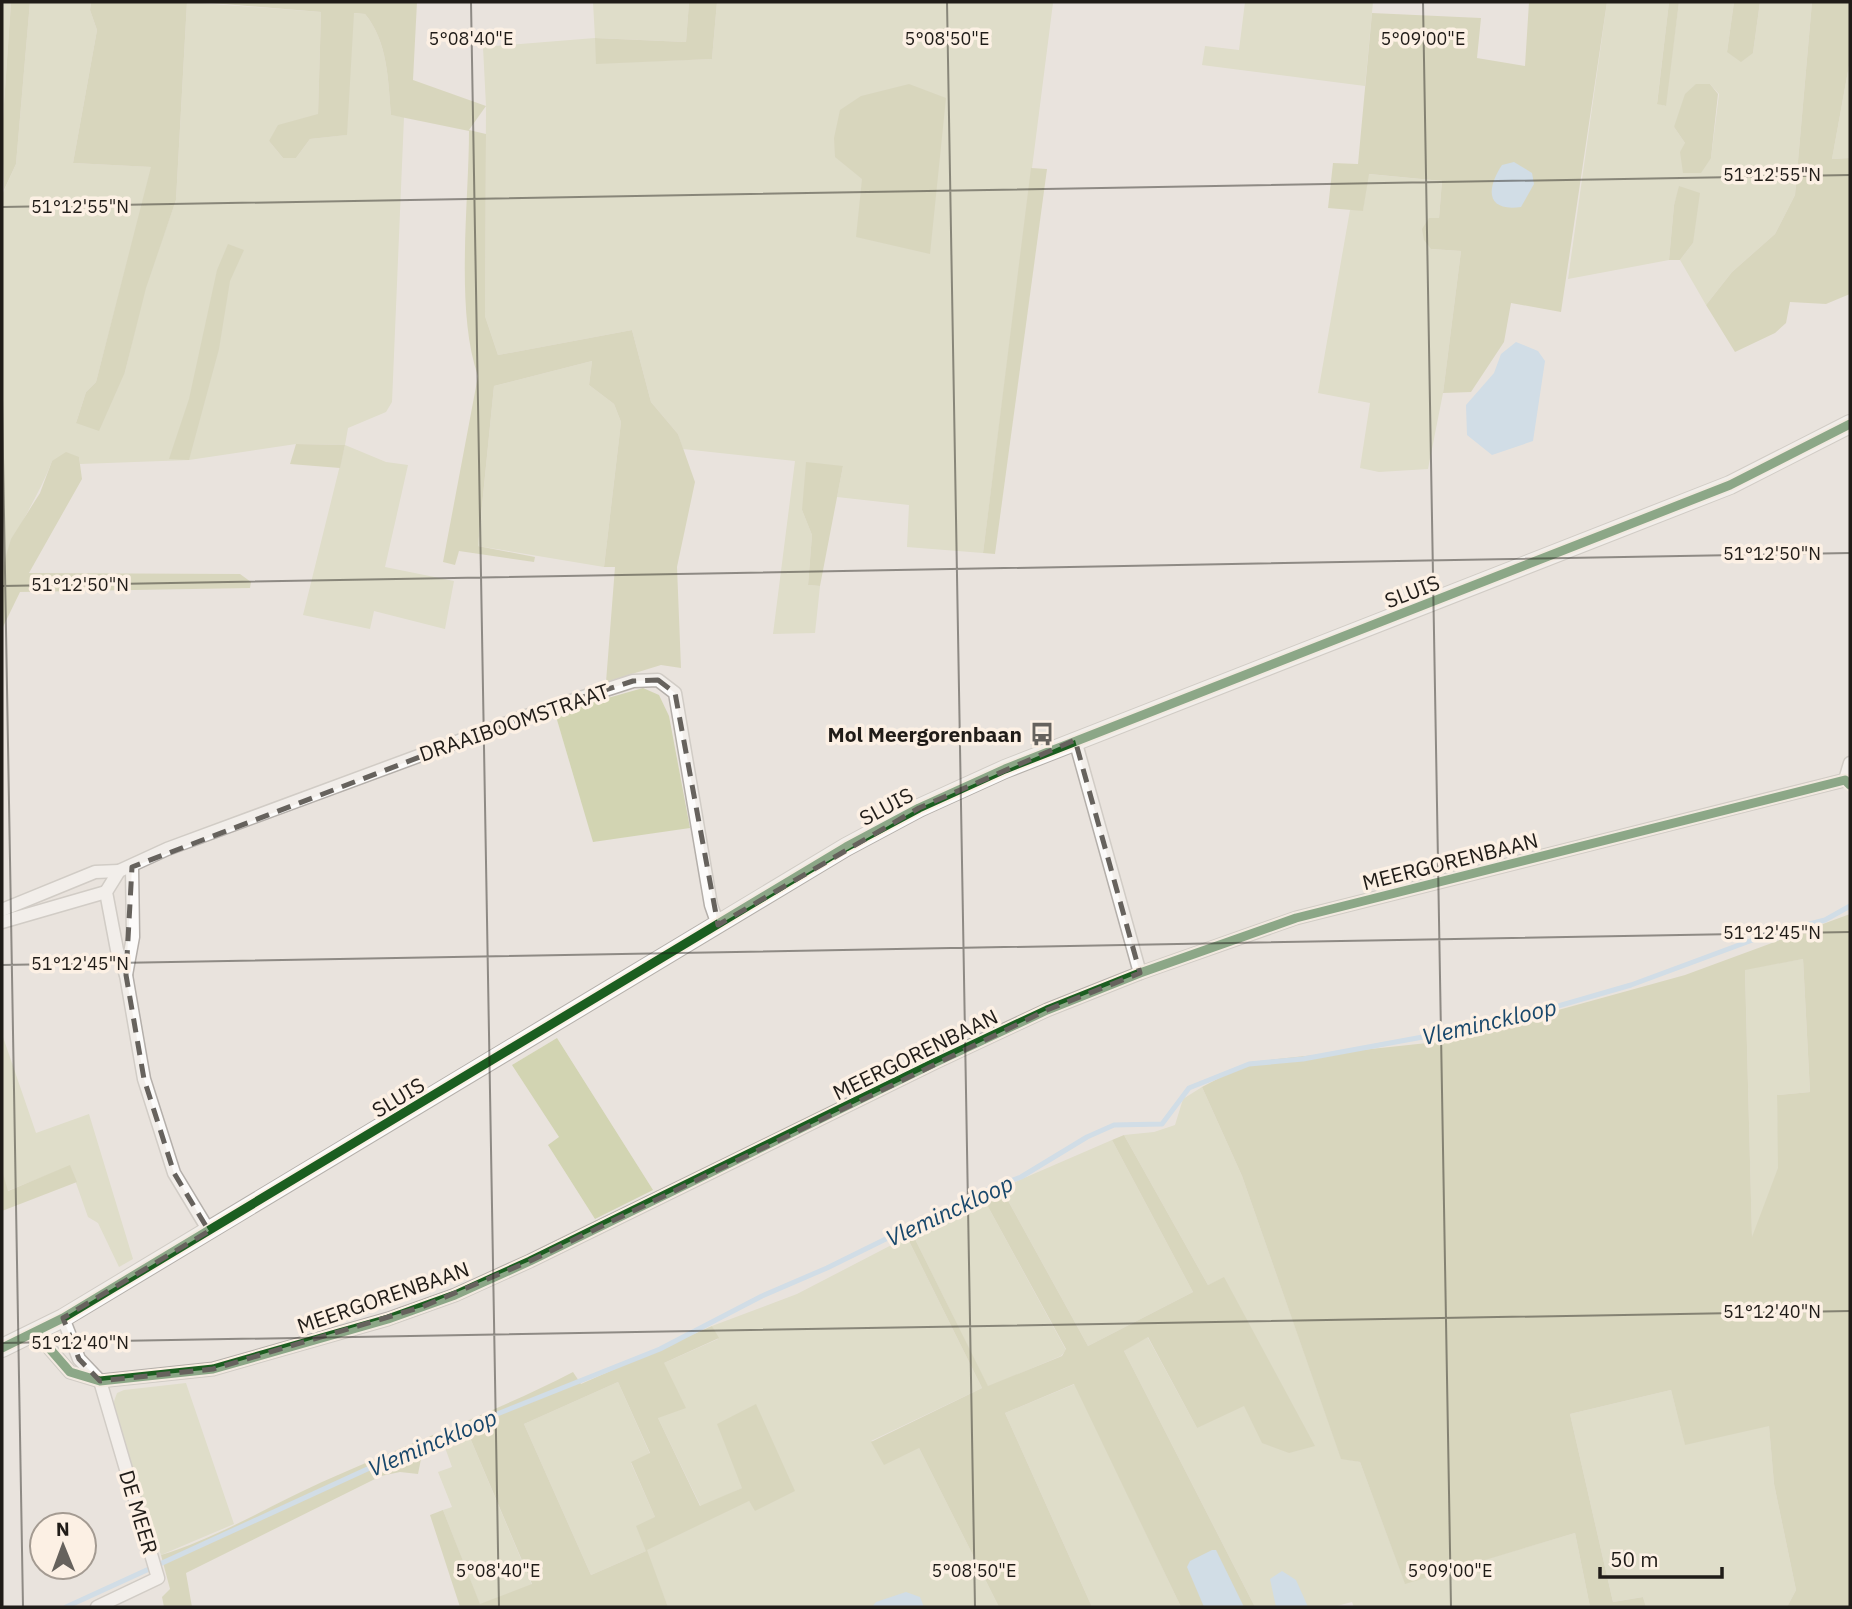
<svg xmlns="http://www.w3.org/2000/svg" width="1852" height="1609" viewBox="0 0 1852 1609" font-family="'IBM Plex Sans',sans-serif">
  <rect width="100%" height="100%" fill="#e9e3dd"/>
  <!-- green -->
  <g fill="#d2d4b2" fill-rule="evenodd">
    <path d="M2,2H11L2,133Z"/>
    <path d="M30,2H91L90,10L97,30L73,163L152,167L96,382L86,392L76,423L125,372L145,288L176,200L187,2L321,12L318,115L269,141L283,158H296L310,139L346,135L353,13L365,14C388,42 388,80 391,115L404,117L392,402L386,412L348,428L345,445L386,462L408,465L385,567L454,581L445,629L374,611L370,629L303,615L345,445L296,444L189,460L80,464L79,457L52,461C38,499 14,530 2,569V195L16,164Z"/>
    <path d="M593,2H689L686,42L596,38V63L712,59L717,2L1053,3L983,553L907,547L909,505L837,497L843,466L802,510L812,535L808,585L820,586L815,633L773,634L795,461L683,449L678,434L651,402L632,330L498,355L485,316L486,106L483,47L595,38Z"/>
    <path d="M1245,2H1373L1365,86L1202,65L1205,46L1239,50Z"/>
    <path d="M1607,2H1669L1657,103L1665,106L1679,2H1734L1727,52L1753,53L1760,2H1812L1795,195L1775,234L1732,272L1706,305L1680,260L1693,243L1680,186L1674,205L1669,260L1568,279ZM1710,84L1719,94L1711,158L1685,143L1674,127Z"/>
    <path d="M1850,60V158L1832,159Z"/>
    <path d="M1368,174L1442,181L1439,218L1431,249L1461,251L1443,393L1428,469L1379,472L1360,468L1370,403L1318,393L1350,210H1363Z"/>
    <path d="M592,361L589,385L614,404L621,422L604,567L478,546L494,386Z"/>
    <path d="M643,688L659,695L669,716L690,828L593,842L555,713Z"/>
    <path d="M1803,959L1810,1092L1777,1095L1779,1168L1752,1239L1745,969Z"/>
    <path d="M2,1034L36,1133L89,1114L133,1259L119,1267L98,1223L88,1217L70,1166L7,1191L2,1170Z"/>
    <path d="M557,1038L653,1190L595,1219L548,1145L559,1137L512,1065Z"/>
    <path d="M1202,1087L1242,1176L1341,1458L1360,1462L1405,1583L1575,1533L1590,1607H1354L1352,1602L1333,1607H1255L1124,1351L1147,1336L1197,1428L1224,1278L1208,1285L1124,1135L1154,1132L1175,1125L1183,1099Z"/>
    <path d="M1112,1140L1193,1292L1088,1346L1001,1188Z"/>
    <path d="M986,1203L1066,1350L1061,1356L988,1387L915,1239Z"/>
    <path d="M907,1237L982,1388L871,1441L919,1448L999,1607H668L646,1551L591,1575L524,1424L618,1382L650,1454L631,1463L655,1517L749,1501L756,1511L742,1488L701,1507L658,1418L664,1363L718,1339L712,1326L797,1294Z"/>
    <path d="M186,1383L234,1524L161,1555L112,1407L117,1393L124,1390Z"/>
    <path d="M1075,1384L1181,1607H1092L1005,1413Z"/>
    <path d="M1671,1390L1685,1444L1769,1425L1774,1484L1796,1590L1787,1607H1646L1643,1597L1613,1602L1570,1414Z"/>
    <path d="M468,1433L532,1585L480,1605L443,1510L452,1507L438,1472L452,1467L443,1442Z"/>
  </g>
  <!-- forest -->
  <g fill="#c4c598" fill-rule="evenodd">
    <path d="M11,2H30L16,164L4,190L2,133Z"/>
    <path d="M91,2H187L176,200L146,288L125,372L99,431L76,423L86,392L96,382L151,167L73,163L97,30L90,10Z"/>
    <path d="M199,2H417L413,80L486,106L469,130L486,134L485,316L498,355L632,330L651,402L678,434L695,482L677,567L681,668L661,665L606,682L615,567H604L621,422L614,404L589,385L592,361L494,386L478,546L535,557L534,562L459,551L455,565L443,562L478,376C455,311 469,202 469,131L391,115C388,80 388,42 365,14L354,13L347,135L310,139L296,158H283L269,141L278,125L318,114L321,12Z"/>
    <path d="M689,2H717L712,59L596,64L595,38L686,42Z"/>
    <path d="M1529,2H1607L1561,312L1511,303L1504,342L1471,392L1443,393L1461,251L1431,249L1424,240L1422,229L1429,218H1439L1442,181L1369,174L1363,211L1328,208L1333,163L1358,164L1372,13L1481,18L1477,58L1525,66Z"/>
    <path d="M1669,2H1679L1666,106L1657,104Z"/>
    <path d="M1734,2H1760L1753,53L1741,62L1727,52Z"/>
    <path d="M1812,2H1850V60L1832,159L1850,158V294L1826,304L1790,302L1786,323L1775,333L1735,352L1706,305L1732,272L1775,234L1795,195Z"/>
    <path d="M909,84L946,98L930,254L856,237L862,179L835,157L834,138L840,110L861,96Z"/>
    <path d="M1696,84H1710L1718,94L1711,158L1701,173H1683L1680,152L1685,143L1674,127L1685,94Z"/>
    <path d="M1031,168L1047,169L995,554L983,553Z"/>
    <path d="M1679,186L1700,193L1693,243L1680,260H1669L1674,205Z"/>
    <path d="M228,244L244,250L230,281L219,349L189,460L169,459L189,399L217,270Z"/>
    <path d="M296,444L345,445L340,468L290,464Z"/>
    <path d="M66,452L79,457L82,479L29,573L240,574L251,582L250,588L20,592L2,629V569L11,539L40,493L52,461Z"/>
    <path d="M806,462L843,466L820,586L808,585L812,535L802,510Z"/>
    <path d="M1850,914V1607H1787L1796,1590L1774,1484L1769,1426L1685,1445L1671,1390L1570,1414L1613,1602L1643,1597L1646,1607H1590L1575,1533L1405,1584L1360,1462L1341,1459L1242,1176L1202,1087L1250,1062L1446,1041L1685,975ZM1803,959L1810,1092L1777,1095L1778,1168L1752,1237L1745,970Z"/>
    <path d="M1124,1135L1208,1285L1224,1277L1315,1446L1289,1453L1262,1443L1244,1406L1197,1428L1148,1337L1124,1351L1255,1607H1181L1074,1384L1005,1413L1092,1607H999L919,1448L884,1465L871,1442L982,1388L907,1237L1001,1188L1088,1346L1193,1292L1112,1140ZM986,1203L1066,1349L1062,1356L988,1386L915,1239Z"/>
    <path d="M70,1165L77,1182L2,1211V1170L8,1191Z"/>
    <path d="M712,1326L719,1338L664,1363L686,1408L658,1418L700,1506L742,1488L717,1424L756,1404L795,1491L755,1511L749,1501L647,1550L668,1607H460L430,1515L443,1510L480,1604L532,1584L468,1433L451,1438L422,1454L418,1474L400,1472L381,1476L186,1573L192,1607H164L162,1597L170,1589L161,1555C217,1538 269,1506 322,1482C406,1444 492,1414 573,1372L581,1384ZM618,1382L650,1453L631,1462L655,1517L636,1526L646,1551L591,1575L524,1424Z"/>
  </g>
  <!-- water -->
  <g fill="#b3d4f2">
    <path d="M1514,162L1532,173L1534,184L1521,207C1486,212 1486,189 1502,165Z"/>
    <path d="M1516,342L1538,351L1545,361L1533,441L1492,455L1467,435L1466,405L1494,373L1501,354Z"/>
    <path d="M1212,1550H1216L1244,1607H1204L1187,1567L1190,1561Z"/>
    <path d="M1282,1571L1296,1580L1308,1607H1276L1270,1579Z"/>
    <path d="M906,1592L920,1597L924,1607H872L876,1602Z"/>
  </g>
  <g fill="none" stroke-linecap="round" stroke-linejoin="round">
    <!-- stream -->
    <path stroke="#b3d4f2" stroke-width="5" d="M66,1607L422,1444L660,1349L762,1296L827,1268L981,1192L1021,1177L1087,1137L1114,1125L1162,1124L1189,1088L1249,1064L1303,1059L1499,1023L1631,985L1766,935L1825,920L1850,906"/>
    <!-- street casing -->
    <g stroke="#b4afaa" stroke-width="15">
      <g id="street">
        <path d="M1075,740L1140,973"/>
        <path d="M1845,780L1850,763"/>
        <path d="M2,910L95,872L119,871"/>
        <path d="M2,922L106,892"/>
        <path d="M126,975L133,937L132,867"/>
        <path d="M209,1231L174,1173L144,1079L126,975L117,950L106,892L119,871L167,849L540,711L633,681L658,680L675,693L711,905L718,925"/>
        <path d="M63,1318L79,1359L100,1381L158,1578L97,1607"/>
        <path d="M36,1333L70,1372L100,1381L213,1369L388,1319L455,1295L530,1261L936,1062L1047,1010L1140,973L1296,918L1845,780"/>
      </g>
    </g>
    <!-- secondary casing -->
    <g stroke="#b4afaa" stroke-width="20">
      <path id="secondary" d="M2,1348L63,1318L846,847L919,808L1005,769L1730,485L1850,424"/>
    </g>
    <!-- street -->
    <use href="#street" stroke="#fcfbfa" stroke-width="12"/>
    <!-- secondary -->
    <use href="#secondary" stroke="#fcfbfa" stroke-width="18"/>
    <!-- cycleway casing -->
    <g stroke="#fcf0e4" stroke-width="13">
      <g id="cycleway">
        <path d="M36,1333L70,1372L100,1381L213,1369L388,1319L455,1295L530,1261L936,1062L1047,1010L1140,973L1296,918L1845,780L1850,785"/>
        <path d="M2,1348L63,1318L846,847L919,808L1005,769L1730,485L1850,424"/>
      </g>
    </g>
    <!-- cycleway -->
    <use href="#cycleway" stroke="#1b5e20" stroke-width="9"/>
  </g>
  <!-- marked area -->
  <path d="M0 0H1852V1609H0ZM658,680L675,693L718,925L919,808L1075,740L1140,973L1047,1010L530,1261L422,1307L213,1369L100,1381L79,1359L63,1318L209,1231L174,1173L144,1079L126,975L132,867L540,711L633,681Z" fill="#e9e3dd" fill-opacity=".55" fill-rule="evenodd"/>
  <path fill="none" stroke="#66625d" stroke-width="5" stroke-dasharray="14 9" stroke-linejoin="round" d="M658,680L675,693L718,925L919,808L1075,740L1140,973L1047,1010L530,1261L422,1307L213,1369L100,1381L79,1359L63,1318L209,1231L174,1173L144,1079L126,975L132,867L540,711L633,681Z"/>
  <!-- ticks -->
  <path fill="none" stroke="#201c18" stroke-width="2" stroke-opacity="0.45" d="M471,2L499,1607M947,2L975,1607M1423,2L1451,1607M2,207L1850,175M2,400L23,1607M2,586L1850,553M2,965L1850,932M2,1343L1850,1311"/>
  <!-- icons -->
  <defs>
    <g id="bus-bare" transform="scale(1.89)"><path d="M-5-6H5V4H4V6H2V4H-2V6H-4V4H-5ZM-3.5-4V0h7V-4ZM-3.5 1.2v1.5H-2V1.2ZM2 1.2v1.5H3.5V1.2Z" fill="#66625d" stroke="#fcf0e4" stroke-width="2.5" paint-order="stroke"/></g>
  </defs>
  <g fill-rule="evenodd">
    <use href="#bus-bare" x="1042" y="734"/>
  </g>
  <g text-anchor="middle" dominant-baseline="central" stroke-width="7" stroke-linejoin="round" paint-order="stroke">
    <!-- street labels -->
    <g font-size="21" fill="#201c18" stroke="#fcf0e4">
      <text transform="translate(1412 591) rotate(-21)">SLUIS</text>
      <text transform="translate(514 722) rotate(-19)">DRAAIBOOMSTRAAT</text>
      <text transform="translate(886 806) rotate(-28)">SLUIS</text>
      <text transform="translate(1450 861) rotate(-14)">MEERGORENBAAN</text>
      <text transform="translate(915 1054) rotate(-26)">MEERGORENBAAN</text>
      <text transform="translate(398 1097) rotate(-31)">SLUIS</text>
      <text transform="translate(383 1297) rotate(-19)">MEERGORENBAAN</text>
      <text transform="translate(139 1512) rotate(73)">DE MEER</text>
    </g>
    <!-- poi labels -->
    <g font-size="21" font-weight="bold" fill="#201c18" stroke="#fcf0e4" text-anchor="end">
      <text x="1022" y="734">Mol Meergorenbaan</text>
    </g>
    <!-- water labels -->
    <g font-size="23" font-style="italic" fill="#18476b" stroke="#fcf0e4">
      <text transform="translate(1489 1021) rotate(-13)">Vleminckloop</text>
      <text transform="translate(949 1210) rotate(-25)">Vleminckloop</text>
      <text transform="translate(432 1442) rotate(-23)">Vleminckloop</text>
    </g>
  </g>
  <g font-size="18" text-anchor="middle" fill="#201c18" stroke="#fcf0e4" stroke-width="7" stroke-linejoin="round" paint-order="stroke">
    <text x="471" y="45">5°08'40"E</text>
    <text x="947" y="45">5°08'50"E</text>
    <text x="1423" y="45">5°09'00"E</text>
    <text x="1772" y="181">51°12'55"N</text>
    <text x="80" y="213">51°12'55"N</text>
    <text x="1772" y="560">51°12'50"N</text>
    <text x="80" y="591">51°12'50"N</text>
    <text x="1772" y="939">51°12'45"N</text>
    <text x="80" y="970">51°12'45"N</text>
    <text x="1772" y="1318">51°12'40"N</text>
    <text x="80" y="1349">51°12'40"N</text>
    <text x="498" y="1577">5°08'40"E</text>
    <text x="974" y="1577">5°08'50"E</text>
    <text x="1450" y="1577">5°09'00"E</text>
  </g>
  <!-- border -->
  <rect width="1852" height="1609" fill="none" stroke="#201c18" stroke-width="7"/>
  <!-- north arrow -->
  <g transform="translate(63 1546) rotate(359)"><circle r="33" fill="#fcf0e4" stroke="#a49b92" stroke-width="2"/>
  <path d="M0-5L12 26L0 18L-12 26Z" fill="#66625d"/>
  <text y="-10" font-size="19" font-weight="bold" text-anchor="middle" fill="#201c18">N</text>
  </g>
  <!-- scale -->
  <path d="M1600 1567v10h122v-10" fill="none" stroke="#201c18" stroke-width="3.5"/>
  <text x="1610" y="1567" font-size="21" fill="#201c18" stroke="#fcf0e4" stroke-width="5" paint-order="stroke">50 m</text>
</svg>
